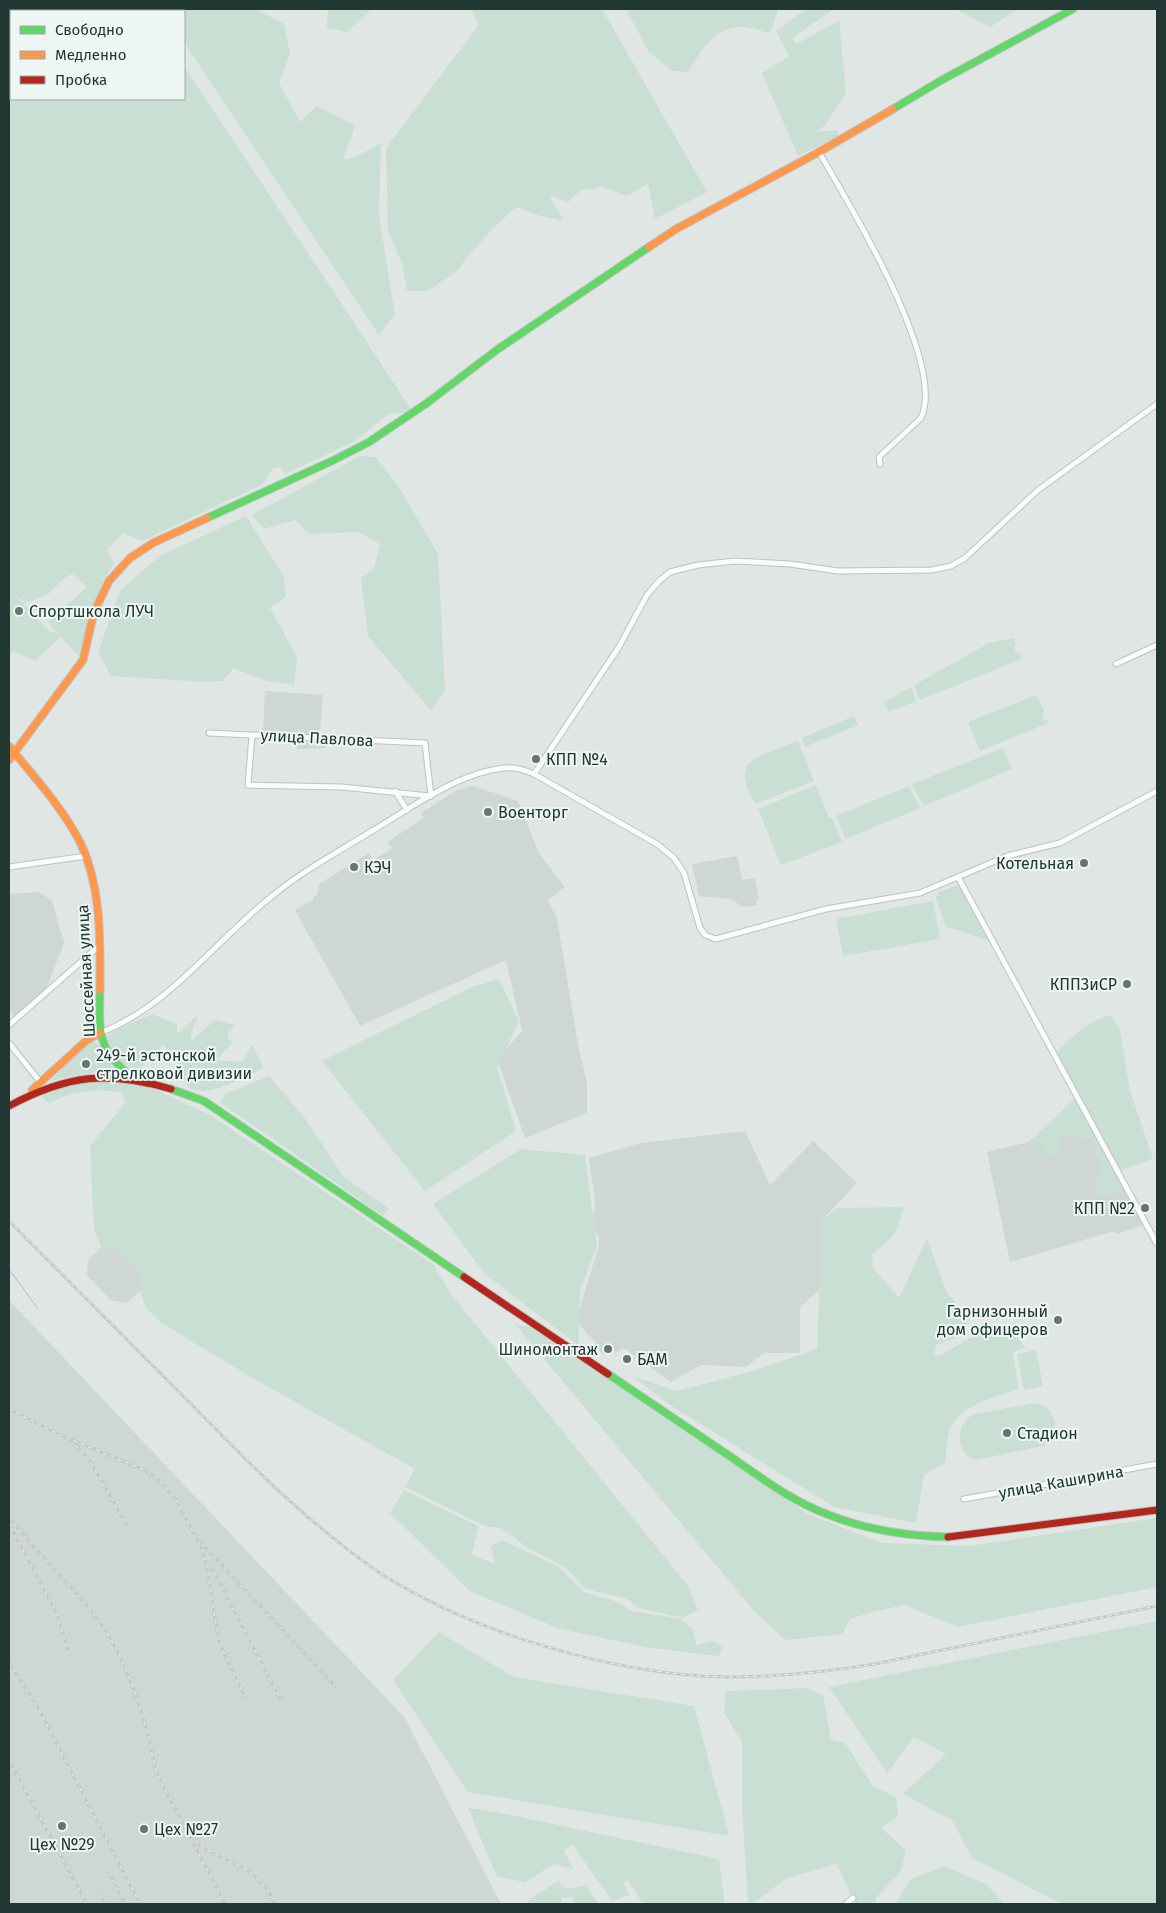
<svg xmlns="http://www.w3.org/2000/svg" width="1166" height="1913" viewBox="0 0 1166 1913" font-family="'Fira Sans',sans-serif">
  <rect width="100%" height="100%" fill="#e0e6e4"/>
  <!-- built -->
  <g fill="#ced7d4">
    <path d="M265,691L323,695L319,743H315V746H326V748L297,749V746H293L294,733L263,731Z"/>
    <path d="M473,786L518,801L540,855L565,887L548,900L557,919L579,1050L587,1083V1113L525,1138L497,1059L522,1031L506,960L360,1026L295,910L314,899L313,897L318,894L319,884L369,853L373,860L392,849L387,842L424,818L421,813L457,790Z"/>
    <path d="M737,856L742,880L755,878L759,899L756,900L757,905L742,907L732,899L699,896L692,864Z"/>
    <path d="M39,892L52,901L64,943L47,987L14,1017L9,1010V894Z"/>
    <path d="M1075,1099L1143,1225L1116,1234L1114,1231L1010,1262L987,1152L1029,1142Z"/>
    <path d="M745,1131L770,1185L813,1141L857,1183L822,1220L821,1288L800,1307V1353H764L746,1367L701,1365L671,1382L624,1348L616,1353L613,1349L603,1355L596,1343L576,1321L599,1245V1238L593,1226L595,1201L589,1158L641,1143Z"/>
    <path d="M101,1247L117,1248L141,1274L140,1291L126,1303L111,1300L87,1275L88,1260Z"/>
    <path d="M9,1300L405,1718L501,1904H9Z"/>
  </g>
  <!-- green -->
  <g fill="#c9dfd3">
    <path d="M9,9H146L147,11H11V99H184V66L413,412L389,414L353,442L285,474L280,467L273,468L263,484L142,541L123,533L107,550L114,563C93,597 89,619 81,658L54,630L48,622L87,587L73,574L66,577L48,594L25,603L9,588Z"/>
    <path d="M162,9H256L284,24L290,54L279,83L300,122L317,106L355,125L343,160L356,157L381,143L379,216L395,314L379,335L184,42V11H163Z"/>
    <path d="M328,9H372L347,32L327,28Z"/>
    <path d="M471,9H602L707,192L655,219L648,184L627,196L600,186L593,190L582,189L568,202L549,195L564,221L537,215L516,207L495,226L468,256L457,271L428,291H407L402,263L388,231L386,148L479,25Z"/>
    <path d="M626,9H781L778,10L770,33C761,31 748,26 739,27C711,30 702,51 688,72L672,71L649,52Z"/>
    <path d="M807,9H834L792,38L796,44L839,21L846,93L825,125L817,132L838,130V136L798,156L762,73L789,56L776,31Z"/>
    <path d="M955,9H1018L990,27Z"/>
    <path d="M360,456L376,457L400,489L438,554L445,691L431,711L368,636L361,578L374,569L380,544L358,532L309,534L295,520L264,529L252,515Z"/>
    <path d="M246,516L283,575L286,597L270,608L297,657L294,685L266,681L233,668L223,681L207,682L111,676L98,652L120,591L158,557Z"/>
    <path d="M10,589L49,631L55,632L60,637L35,661L14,651L9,654V590Z"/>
    <path d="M1014,638L1016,645L1014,647L1016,653L1019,652L1022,659L920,700L914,685L984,646V644Z"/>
    <path d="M911,687L916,701L889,712L884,702Z"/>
    <path d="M1034,696L1038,698L1045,713L1042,715L1044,721L1047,720L1048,723L980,751L968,722Z"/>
    <path d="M854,716L858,725L805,747L802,738Z"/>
    <path d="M798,740L814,781L755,804C727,755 762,758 798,740Z"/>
    <path d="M1003,748L1012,769L924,806L912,784Z"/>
    <path d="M816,785L829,818H832L842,842L781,865L758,809Z"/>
    <path d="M909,786L920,808L846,839L836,816Z"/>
    <path d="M959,885L990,942L961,931L946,927L936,898L938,892Z"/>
    <path d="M933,901L940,939L843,956L836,919Z"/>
    <path d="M499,979L519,1021L497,1068L516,1131L425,1191L322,1061L472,987Z"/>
    <path d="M152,1014L177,1024V1034L198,1015L191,1033L192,1040L215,1020L235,1025L227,1035L232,1043L216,1060L242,1062L252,1045L264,1068C249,1075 199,1103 187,1085C177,1070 178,1056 163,1045L137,1071C118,1062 112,1058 107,1036L114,1031Z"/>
    <path d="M1111,1015L1120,1030L1130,1091L1153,1159L1120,1170L1056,1053C1072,1037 1088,1021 1111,1015Z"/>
    <path d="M90,1042H95L100,1046L114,1070L82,1074L50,1081Z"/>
    <path d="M269,1076L307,1121L343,1176L389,1209L383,1216L220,1102L225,1094Z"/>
    <path d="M111,1081L139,1082L210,1115L433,1264L450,1293L689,1587L698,1610L682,1618L639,1608L627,1599L586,1589L566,1568L528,1548L501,1528L485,1526L405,1487L415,1469L252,1378L162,1323L146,1308L140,1291L141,1274L117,1248L101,1247L94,1230L90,1146L125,1103L122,1092L95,1090L71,1094L48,1103L43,1097L44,1092L79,1084Z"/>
    <path d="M1075,1099L1124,1190L1123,1191L1101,1197L1097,1196L1094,1179L1103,1175L1092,1136L1078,1141L1076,1134L1058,1138L1061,1153L1050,1159L1043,1146L1040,1144L1035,1151L1029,1142Z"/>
    <path d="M521,1149L585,1155L597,1246L580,1290L578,1345L485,1274L433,1204Z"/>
    <path d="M904,1207C896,1234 895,1237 872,1254L873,1268L899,1298L927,1238L946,1291L969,1320L959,1336L936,1345L934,1356L943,1354L970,1338L999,1330L1013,1333L1025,1347L1013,1352L1018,1389C997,1396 960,1406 951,1427C946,1437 947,1452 945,1463L924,1475L916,1523L834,1507L670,1405L632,1376L677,1391L749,1372L817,1349L822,1220L837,1208Z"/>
    <path d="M515,1324L530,1327L808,1514L882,1543L969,1546L1157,1518V1587L958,1627L904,1605L873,1612L850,1619L842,1634L785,1640L754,1611Z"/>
    <path d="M1036,1350L1043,1386L1024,1390L1017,1354Z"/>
    <path d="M1034,1403C1057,1405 1062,1433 1043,1446L975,1460C955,1454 955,1425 972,1415Z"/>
    <path d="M404,1490L478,1526L472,1555L495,1564L491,1546L502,1540L559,1567L584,1592L615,1601L632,1611L681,1619L693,1630L696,1645L714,1641L723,1647L718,1656L645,1647L557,1628L470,1591L390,1513Z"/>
    <path d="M1157,1621V1904H1062L972,1858L952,1820L903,1794L946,1754L914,1737L887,1773L829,1687Z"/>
    <path d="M439,1632L514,1677L694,1706L729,1836L468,1792L393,1680Z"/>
    <path d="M806,1688L823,1695L831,1740L845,1743L873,1786L896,1797L898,1816L881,1828L906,1850L901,1871L877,1897L875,1904H855L837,1864L787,1878L752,1904H748L742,1807V1742L724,1713L726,1691Z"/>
    <path d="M468,1808L496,1812L719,1859L725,1904H643L628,1880L623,1883L630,1895L612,1901L573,1845L564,1850L573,1869L554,1864L525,1882L497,1877Z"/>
    <path d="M944,1866L986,1884L1005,1904H895L911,1879Z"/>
    <path d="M558,1881L566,1889L586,1885L598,1904H574L572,1897L562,1898L561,1904H529L527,1901Z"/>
  </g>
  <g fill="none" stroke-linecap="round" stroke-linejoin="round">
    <!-- stream -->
    <path stroke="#a1c6d4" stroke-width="1" d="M9,1269L38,1309"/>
    <!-- street casing -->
    <g stroke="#bdc3c1" stroke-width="7">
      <g id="street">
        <path d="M819,152C849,204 947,363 921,418L879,457L880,464"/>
        <path d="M1116,664L1157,645"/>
        <path d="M209,733L425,743L431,796"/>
        <path d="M252,735L248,785L342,787L430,796"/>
        <path d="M534,774L619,647L647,595L659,581L670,572L698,565L735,561L790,564L838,571L932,570L951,566L965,558L1038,490L1157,404"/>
        <path d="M395,791L407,810"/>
        <path d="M9,867L86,856"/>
        <path d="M958,877L1157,1244"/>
        <path d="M9,1025L99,946"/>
        <path d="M100,1033C170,1006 214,942 271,897C302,871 338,852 372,831C411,808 459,772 505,768C516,767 524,770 534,774L657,844L674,858L684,873L700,928L705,935L716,939L826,909L920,893L1007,856L1060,843L1157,791"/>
        <path d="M9,1043L41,1083"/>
        <path d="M964,1499L1157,1464"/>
        <path d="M846,1904L853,1898"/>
      </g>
    </g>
    <!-- fast casing -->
    <g stroke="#bcc4c2" stroke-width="9">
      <g id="fast">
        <path d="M893,109L940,81L1073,9"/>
        <path d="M207,518L334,460L369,442L427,403L498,349L649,247"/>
        <path d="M100,990C99,1033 97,1050 133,1078"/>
        <path d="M171,1089L204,1101L464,1277"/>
        <path d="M608,1374C650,1402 692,1431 734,1459C764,1480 794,1502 829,1515C867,1530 908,1536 948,1537"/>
      </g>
    </g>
    <!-- slow casing -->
    <g stroke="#bcc4c2" stroke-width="9">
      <g id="slow">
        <path d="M649,247L676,229L819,152L893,109"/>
        <path d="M9,746C34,777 63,808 81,844C102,889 100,941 100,990"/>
        <path d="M9,760L83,660L94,612L109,581L130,558L153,543L207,518"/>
        <path d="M32,1090L87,1040L100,1033"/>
      </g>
    </g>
    <!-- jam casing -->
    <g stroke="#bcc4c2" stroke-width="9">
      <g id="jam">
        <path d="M9,1106C67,1075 108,1070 171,1089"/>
        <path d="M464,1277L608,1374"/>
        <path d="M948,1537L1157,1510"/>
      </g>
    </g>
    <!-- street -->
    <use href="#street" stroke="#fafbfb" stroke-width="5"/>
    <!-- fast -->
    <use href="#fast" stroke="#63d668" stroke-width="7"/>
    <!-- slow -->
    <use href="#slow" stroke="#ff974d" stroke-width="7"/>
    <!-- jam -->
    <use href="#jam" stroke="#b3261e" stroke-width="7"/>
    <!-- rail casing -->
    <g stroke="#c5c9c8" stroke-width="3">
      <g id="rail">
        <path d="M9,1221C71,1283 133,1345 195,1408C242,1456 288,1503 342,1545C355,1555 369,1566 383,1575C477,1634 616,1675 726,1677C776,1677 826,1672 875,1664L1157,1606"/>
        <path d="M9,1409L60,1435L147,1471L162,1483L176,1500L201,1547L207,1567L219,1642L245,1697"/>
        <path d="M75,1445L89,1459L126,1524"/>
        <path d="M9,1517C39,1558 80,1590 107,1633C125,1662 137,1696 146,1728C151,1744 152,1760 158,1776L225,1904"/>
        <path d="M11,1528L57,1614L69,1654"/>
        <path d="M202,1544L335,1686"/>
        <path d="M210,1565L280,1698"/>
        <path d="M9,1662L38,1708L140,1904"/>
        <path d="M9,1761L87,1904"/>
        <path d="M196,1840L201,1847L249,1871L267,1889L275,1904"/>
        <path d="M109,1873L125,1904"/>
        <path d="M100,1895L105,1904"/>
      </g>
    </g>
    <!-- rail -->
    <use href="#rail" stroke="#edf6f3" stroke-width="1" stroke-dasharray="4" stroke-linecap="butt"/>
  </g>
  <!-- markers -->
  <g fill="#637472" stroke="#edf6f3" stroke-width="2">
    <circle cx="19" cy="611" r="5"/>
    <circle cx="536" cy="759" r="5"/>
    <circle cx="488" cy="812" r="5"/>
    <circle cx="1084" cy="863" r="5"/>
    <circle cx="354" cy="867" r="5"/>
    <circle cx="1127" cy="984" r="5"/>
    <circle cx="86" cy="1064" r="5"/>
    <circle cx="1145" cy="1208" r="5"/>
    <circle cx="1058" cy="1320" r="5"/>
    <circle cx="608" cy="1349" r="5"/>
    <circle cx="627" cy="1359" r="5"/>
    <circle cx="1007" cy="1433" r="5"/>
    <circle cx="62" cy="1826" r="5"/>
    <circle cx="144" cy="1829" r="5"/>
  </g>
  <g text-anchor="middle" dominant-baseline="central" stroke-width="4" stroke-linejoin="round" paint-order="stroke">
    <!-- poi labels -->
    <g font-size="16" fill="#203734" stroke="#edf6f3" text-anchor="start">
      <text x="29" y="611">Спортшкола ЛУЧ</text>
      <text x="546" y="759">КПП №4</text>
      <text x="498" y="812">Военторг</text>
      <text x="1074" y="863" text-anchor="end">Котельная</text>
      <text x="364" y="867">КЭЧ</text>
      <text x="1117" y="984" text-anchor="end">КППЗиСР</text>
      <text x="96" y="1055">249-й эстонской<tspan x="96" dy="18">стрелковой дивизии</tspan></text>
      <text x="1135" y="1208" text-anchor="end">КПП №2</text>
      <text x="1048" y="1311" text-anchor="end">Гарнизонный<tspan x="1048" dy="18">дом офицеров</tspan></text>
      <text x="598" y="1349" text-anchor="end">Шиномонтаж</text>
      <text x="637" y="1359">БАМ</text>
      <text x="1017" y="1433">Стадион</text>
      <text x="154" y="1829">Цех №27</text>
      <text x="62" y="1844" text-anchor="middle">Цех №29</text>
    </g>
    <!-- street labels -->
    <g font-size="16" fill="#203734" stroke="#edf6f3">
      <text transform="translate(317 738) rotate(3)">улица Павлова</text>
      <text transform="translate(86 971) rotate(-93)">Шоссейная улица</text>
      <text transform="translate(1061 1482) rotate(-10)">улица Каширина</text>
    </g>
  </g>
  <!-- border -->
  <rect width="1166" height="1913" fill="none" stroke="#203734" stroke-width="20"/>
  <!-- legend -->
  <rect x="10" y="10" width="175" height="90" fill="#edf6f3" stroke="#9baaa7"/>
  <rect x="20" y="26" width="25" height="8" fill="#63d668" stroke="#9baaa7"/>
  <text x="55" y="35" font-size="15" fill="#203734">Свободно</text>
  <rect x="20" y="51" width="25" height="8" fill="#ff974d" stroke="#9baaa7"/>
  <text x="55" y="60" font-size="15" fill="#203734">Медленно</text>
  <rect x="20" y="76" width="25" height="8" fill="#b3261e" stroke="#9baaa7"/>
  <text x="55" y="85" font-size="15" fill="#203734">Пробка</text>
</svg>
